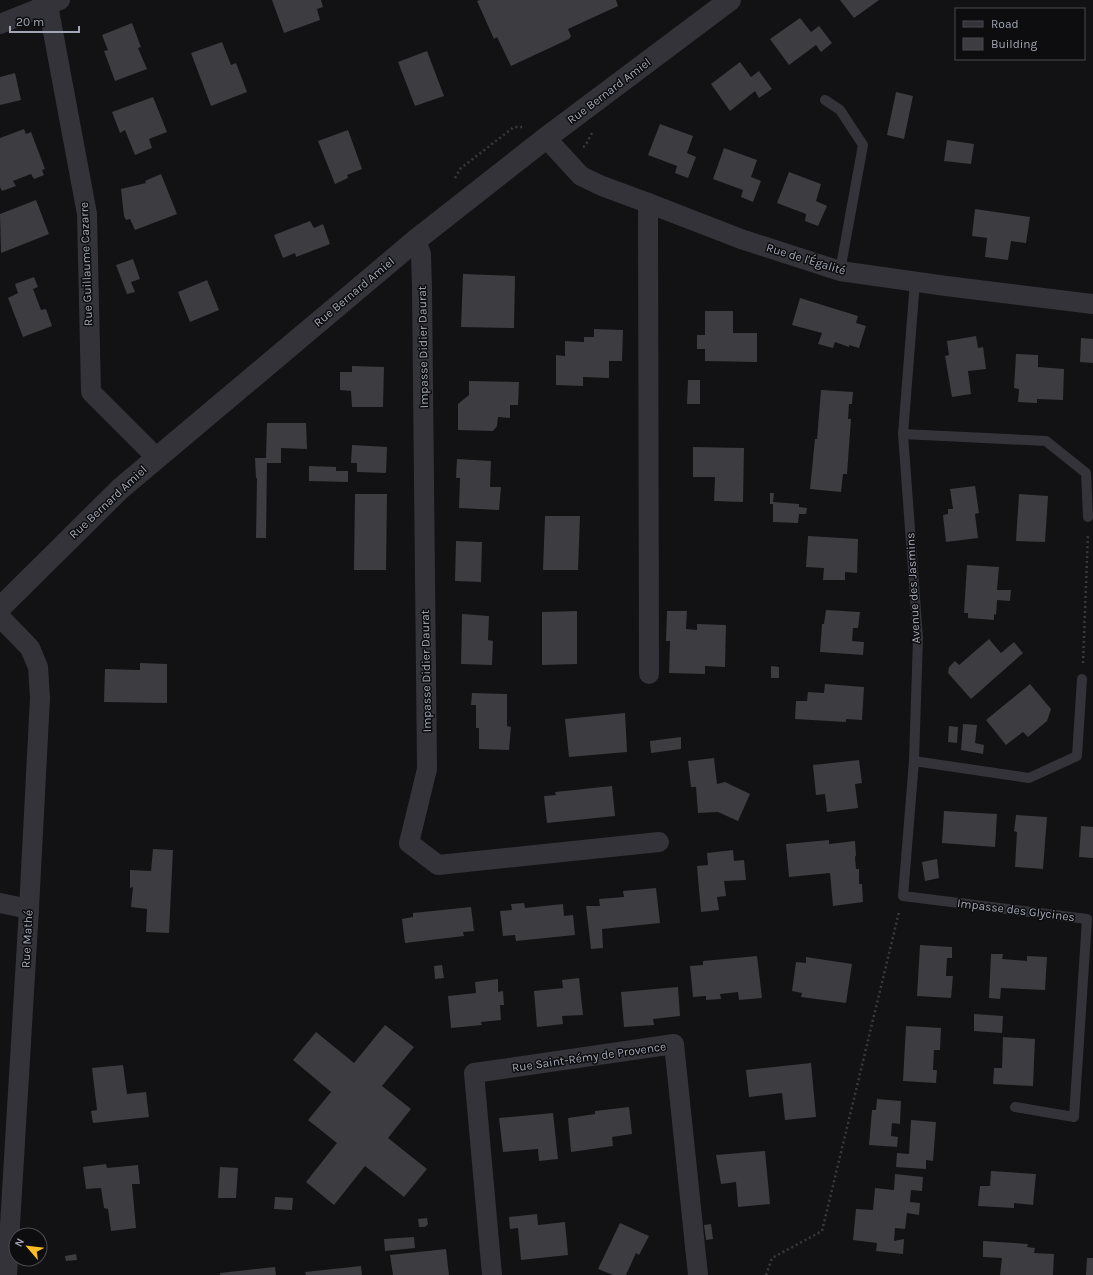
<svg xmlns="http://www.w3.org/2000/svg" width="1093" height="1275" viewBox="0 0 1093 1275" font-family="Karla,sans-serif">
  <rect width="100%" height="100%" fill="#121214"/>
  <!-- building -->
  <g fill="#3c3c41">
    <path d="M272,0H321L323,7L317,9L320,20L284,33Z"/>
    <path d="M480,0H616L618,6L568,29L571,36L569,39L511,66L497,37L494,39L477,1Z"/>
    <path d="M840,0H879L854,18Z"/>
    <path d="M800,18L811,32L819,26L832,43L821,52L816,45L789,65L770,39Z"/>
    <path d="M132,23L141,47L138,48L147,69L115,81L104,51L108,50L102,35Z"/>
    <path d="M222,42L231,65L236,63L247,92L211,106L191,53Z"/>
    <path d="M427,51L444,96L415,106L398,62Z"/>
    <path d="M740,62L751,77L759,71L772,89L759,98L755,91L730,111L711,84Z"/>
    <path d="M15,73L21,100L0,105V77Z"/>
    <path d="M896,92L913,96L904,139L887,135Z"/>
    <path d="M153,97L167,132L149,139L152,148L135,155L125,130L120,133L112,112Z"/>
    <path d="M660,124L693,136L687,153L696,157L688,178L675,173L677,166L648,155Z"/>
    <path d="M24,129L26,134L31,132L45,169L42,170L44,175L34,179L31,174L13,181L16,186L2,191L0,187V138Z"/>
    <path d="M348,130L362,169L347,175L348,178L335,184L318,141Z"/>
    <path d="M947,140L974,144L971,164L944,161Z"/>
    <path d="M724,148L757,160L751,177L761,181L753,202L741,197L743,190L713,179Z"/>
    <path d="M789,172L821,184L816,201L827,206L818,226L805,221L806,214L777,203Z"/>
    <path d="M161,174L177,214L135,230L130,219L126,220L124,216L121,189L146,183L145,181Z"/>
    <path d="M36,200L49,234L1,253L0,214Z"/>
    <path d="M975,209L1030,217L1026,243L1011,241L1008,260L985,257L987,238L972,236Z"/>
    <path d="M310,221L314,228L323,224L330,244L296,257L295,253L283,258L274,235Z"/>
    <path d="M133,259L140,279L131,282L135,292L127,294L116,265Z"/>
    <path d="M463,274L515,276L514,328L461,327Z"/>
    <path d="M34,277L38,287L33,289L41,310L46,309L52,326L23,337L8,298L18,293L15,284Z"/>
    <path d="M207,280L219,310L190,322L178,292Z"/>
    <path d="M800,298L858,316L856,323L866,326L859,348L849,345V347L835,342L833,348L818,344L822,333L792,325Z"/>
    <path d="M705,311H733V333H757V362L705,361V349H697V335H705Z"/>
    <path d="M594,329L623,330L622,361H609V378L583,377V386L556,385V355L565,356V341L584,342V337H594Z"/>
    <path d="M976,336L978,348L983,347L986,369L968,371L971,394L952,397L945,356L949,355L947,341Z"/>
    <path d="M1081,338L1093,339V363L1080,362Z"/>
    <path d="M1016,354L1038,355V367L1064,369L1063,400L1037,399V403L1018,402L1019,389L1014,388Z"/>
    <path d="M352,366L384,367L383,407H352L351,391L340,390V372H352Z"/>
    <path d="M688,380H700V404H687Z"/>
    <path d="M469,381L519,382L518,405H510V418L498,417L497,426L493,431L458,430V404L469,395Z"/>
    <path d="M821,390L853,392L852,404H849L848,419H851L847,474H843L841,492L810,489L815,439H817Z"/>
    <path d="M267,423H306L307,449L281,448V463H267L266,538H256L257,478H256L255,458H266Z"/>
    <path d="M352,445L387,447L386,473L357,472V463H351Z"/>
    <path d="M693,447L744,448L743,502L714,501L715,477H693Z"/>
    <path d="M457,459L491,461L490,487H501L499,510L459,508L460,478H456Z"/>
    <path d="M309,466L336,467V471H348V482L309,481Z"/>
    <path d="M975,486L979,513L975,514L978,538L946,542L943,515L948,514V509H953L950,489Z"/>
    <path d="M770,493H774L773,502L799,504V507L807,508L806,514H799L798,523L773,522V504H770Z"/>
    <path d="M355,494H387L386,570H354Z"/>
    <path d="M1019,494L1048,496L1045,542L1016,541Z"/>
    <path d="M545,516H580L578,570H543Z"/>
    <path d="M808,536L858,539L857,573L845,572V580H823L824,568L806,567Z"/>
    <path d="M456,541L482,542L481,582L455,581Z"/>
    <path d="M967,565L999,567L997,590H1011L1010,601L997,600L996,615L994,614V620L968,618V613H964Z"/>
    <path d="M826,610L860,612L858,628H853L852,641L864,642L863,655L820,652L822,624H824Z"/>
    <path d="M577,611V664L542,665V612Z"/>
    <path d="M667,611H687L686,629L697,630V624L726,625L725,667L705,666V674L669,673L670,641H666Z"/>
    <path d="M462,614L489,616L488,640L493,641L492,665L461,664Z"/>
    <path d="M989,639L1001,653L1014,642L1023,653L971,699L948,673L949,667L955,661L959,665Z"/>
    <path d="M140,663L167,664V703L104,702L105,669L140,670Z"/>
    <path d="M771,666L779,667V678H771Z"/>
    <path d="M825,684L864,687L862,720L846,719V722L795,719L796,701H807L808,692L824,693Z"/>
    <path d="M1030,684L1051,709L1047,721L1028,737L1023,732L1006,745L986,720Z"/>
    <path d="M472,693L507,694V726L511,727L509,750L479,749V728H476V705H471Z"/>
    <path d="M625,713L627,752L569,757L565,719Z"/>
    <path d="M963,724L977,725L975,743L984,745L983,754L961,750Z"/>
    <path d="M949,726L958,727L957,743L948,742Z"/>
    <path d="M681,737V749L651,753L650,741Z"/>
    <path d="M714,758L717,784L725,782L750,794L738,821L718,812L698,813L696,787H691L688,761Z"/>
    <path d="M859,760L862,783L855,784L858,808L827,812L825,794L816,795L813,765Z"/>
    <path d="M612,786L615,816L547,823L544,796L556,795L555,792Z"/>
    <path d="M944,811L997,814L995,847L942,843Z"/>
    <path d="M1016,815L1047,817L1043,869L1015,867L1017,832L1014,831Z"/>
    <path d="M1081,826L1093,827V858L1079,857Z"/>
    <path d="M829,840V844L855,841L856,855L855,857L856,869H859V884H862L863,902L833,906L830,873L789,877L786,844Z"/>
    <path d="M153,849L173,850L169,933L146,932L147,909L131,907L133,887L130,888V870L151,871Z"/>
    <path d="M733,850L734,861L744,860L746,880L724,881L726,896L717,897L719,910L701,912L697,866L708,865L707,853Z"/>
    <path d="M937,859L939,878L925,881L922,862Z"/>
    <path d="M656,888L660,923L602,929L603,948L591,949L586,906H600L599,899L624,897L623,891Z"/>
    <path d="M524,903L525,908L563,904L564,916L573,915L575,935L516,941L515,935L503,936L500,911L512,910L511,904Z"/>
    <path d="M471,907L474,931L463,932L464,936L405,943L402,919L413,917V913Z"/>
    <path d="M920,945L952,947V958H947L946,976H953L951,998L917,996Z"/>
    <path d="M991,954H1003L1002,959L1027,961V956L1047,957L1045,990L1001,988L1000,999L989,998Z"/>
    <path d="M757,956L762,998L739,1000L738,992L720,994L721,999L706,1000V996L693,997L690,966L703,965V961Z"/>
    <path d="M806,957L852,964L846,1003L801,997L802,993L792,991L796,962L806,963Z"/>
    <path d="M442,965L444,978L435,979L434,966Z"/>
    <path d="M579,978L583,1015L562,1016L563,1024L537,1027L534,991L563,988L562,980Z"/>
    <path d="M498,979V992L503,991L504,1005H500L501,1020L481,1022L482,1025L451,1028L448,996L476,993L475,982Z"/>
    <path d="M678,987L680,1016L653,1019L654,1025L624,1027L621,992Z"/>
    <path d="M974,1014L1003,1016L1002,1033L974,1031Z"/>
    <path d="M385,1025L414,1047L382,1086L411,1109L388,1138L427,1169L404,1197L365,1166L334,1205L306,1182L337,1143L308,1120L331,1092L293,1060L316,1032L354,1063Z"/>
    <path d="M906,1026L941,1028L940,1050H934L933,1070H937L936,1083L903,1081Z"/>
    <path d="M1003,1037L1035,1039L1033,1086L993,1084L994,1068H1002Z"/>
    <path d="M811,1063L816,1117L785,1120L782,1093L749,1097L746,1070Z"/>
    <path d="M123,1065L127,1094L146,1092L149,1117L93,1123L91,1111L97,1110L92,1068Z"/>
    <path d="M877,1099L901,1101L900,1124L892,1123L891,1136L898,1137L897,1147L869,1145L872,1110H876Z"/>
    <path d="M629,1107L632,1134L612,1137L613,1146L571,1152L568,1118L595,1114V1111Z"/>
    <path d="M553,1113L558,1159L539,1161L538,1149L503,1152L499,1118Z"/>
    <path d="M911,1120L936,1122L933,1161L926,1160V1169L896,1167L897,1153L909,1154Z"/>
    <path d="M765,1151L770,1204L738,1207L736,1182L721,1184L716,1155Z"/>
    <path d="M106,1164L107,1168L138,1165L140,1184H132L136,1228L111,1231L108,1209L104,1208L101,1188L86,1189L83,1167Z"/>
    <path d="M220,1167L238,1168L236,1198H218Z"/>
    <path d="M991,1171L1036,1174L1033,1205L1014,1203V1208L978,1206L980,1186H990Z"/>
    <path d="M895,1174L923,1177L922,1191L911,1190L910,1202L920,1203L919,1215L907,1213L905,1229L895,1228L894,1241L904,1239L903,1254L876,1251L877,1243L853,1240L856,1209L873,1210L875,1188L894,1190Z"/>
    <path d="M275,1197L293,1198L292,1210L274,1209Z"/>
    <path d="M537,1214L538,1225L565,1222L568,1255L521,1260L518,1228L510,1229L509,1217Z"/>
    <path d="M427,1218L428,1224L425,1227H419L418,1219Z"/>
    <path d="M620,1223L649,1236L639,1255L636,1253L626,1275H613L598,1269Z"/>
    <path d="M711,1224L713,1239L706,1240L704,1225Z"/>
    <path d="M414,1237L415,1248L385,1251L384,1239Z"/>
    <path d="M983,1241L1028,1244L1027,1247L1035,1248L1034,1253L1054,1254L1053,1275H1000L1002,1258L983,1257Z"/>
    <path d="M446,1249L449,1275H393L390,1255Z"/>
    <path d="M76,1254L77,1260L66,1261L65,1256Z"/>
    <path d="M1087,1258H1093V1275H1086Z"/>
    <path d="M361,1266L362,1275H306L305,1272Z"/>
    <path d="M275,1267L276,1275H220V1273Z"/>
  </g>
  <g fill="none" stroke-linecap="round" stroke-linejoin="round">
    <!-- path -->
    <g stroke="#393a40" stroke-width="2.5" stroke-dasharray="2 3" stroke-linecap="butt">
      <path d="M583,147L585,146L592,133"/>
      <path d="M455,178L461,168L514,127H522"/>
      <path d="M1083,663L1088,534"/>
      <path d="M766,1275L772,1258L822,1231L899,912"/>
    </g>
    <!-- service -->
    <g stroke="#333339" stroke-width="10">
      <path d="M825,100L840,110L863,145L840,271"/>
      <path d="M915,281L903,434L918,638L914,761L903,896L1087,919L1074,1117L1015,1107"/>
      <path d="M903,434L1046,441L1086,473L1088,517"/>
      <path d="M914,761L1029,778L1077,756L1082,679"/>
    </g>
    <!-- minor -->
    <g stroke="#333339" stroke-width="20">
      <path d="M44,0L48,5L87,214L91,392L156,457"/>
      <path d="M0,24L60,0"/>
      <path d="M546,138L581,176L602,186L648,203L741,239L840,271L946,286L1093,304"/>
      <path d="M648,203L649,674"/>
      <path d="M416,240L421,254L422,288L427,769L409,843L438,865L659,842"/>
      <path d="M0,617L30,648L38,667L40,698L29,909L7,1275"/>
      <path d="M0,903L29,909"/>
      <path d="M492,1275L474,1073L674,1044L698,1275"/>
    </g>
    <!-- tertiary -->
    <path stroke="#333339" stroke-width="22" d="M0,608L120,489L416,240L546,138L730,0"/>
  </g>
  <g text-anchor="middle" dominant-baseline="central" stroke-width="3" stroke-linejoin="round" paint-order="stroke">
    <!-- street labels -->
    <g font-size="12" fill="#a3a7b5" stroke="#0d0d0f">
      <text transform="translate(609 91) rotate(-37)">Rue Bernard Amiel</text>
      <text transform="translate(806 259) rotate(17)">Rue de l'Égalité</text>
      <text transform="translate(86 264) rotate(-92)">Rue Guillaume Cazarre</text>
      <text transform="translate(354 292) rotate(-40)">Rue Bernard Amiel</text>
      <text transform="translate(423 347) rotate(-91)">Impasse Didier Daurat</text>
      <text transform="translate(108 502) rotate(-43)">Rue Bernard Amiel</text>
      <text transform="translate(913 588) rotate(-93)">Avenue des Jasmins</text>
      <text transform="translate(426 671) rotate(-91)">Impasse Didier Daurat</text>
      <text transform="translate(1016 910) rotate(7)">Impasse des Glycines</text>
      <text transform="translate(27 939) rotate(-87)">Rue Mathé</text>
      <text transform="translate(589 1057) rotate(-8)">Rue Saint-Rémy de Provence</text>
    </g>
  </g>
  <!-- legend -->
  <rect x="955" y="8" width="130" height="52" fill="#0d0d0f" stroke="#494b51"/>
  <rect x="963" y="21" width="20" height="6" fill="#333339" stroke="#494b51"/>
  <text x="991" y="28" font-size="12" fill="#a3a7b5">Road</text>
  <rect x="963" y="38" width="20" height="12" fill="#3c3c41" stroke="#494b51"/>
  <text x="991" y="48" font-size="12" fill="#a3a7b5">Building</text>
  <!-- north arrow -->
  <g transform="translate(28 1247) rotate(298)"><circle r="19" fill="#0d0d0f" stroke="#494b51"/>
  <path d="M0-3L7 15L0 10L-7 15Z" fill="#fabd24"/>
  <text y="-6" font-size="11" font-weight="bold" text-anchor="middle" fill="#a3a7b5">N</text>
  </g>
  <!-- scale -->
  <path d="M10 26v6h69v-6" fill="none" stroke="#a3a7b5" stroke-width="2"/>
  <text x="16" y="26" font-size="12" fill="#a3a7b5" stroke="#0d0d0f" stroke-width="3" paint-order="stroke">20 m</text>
</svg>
